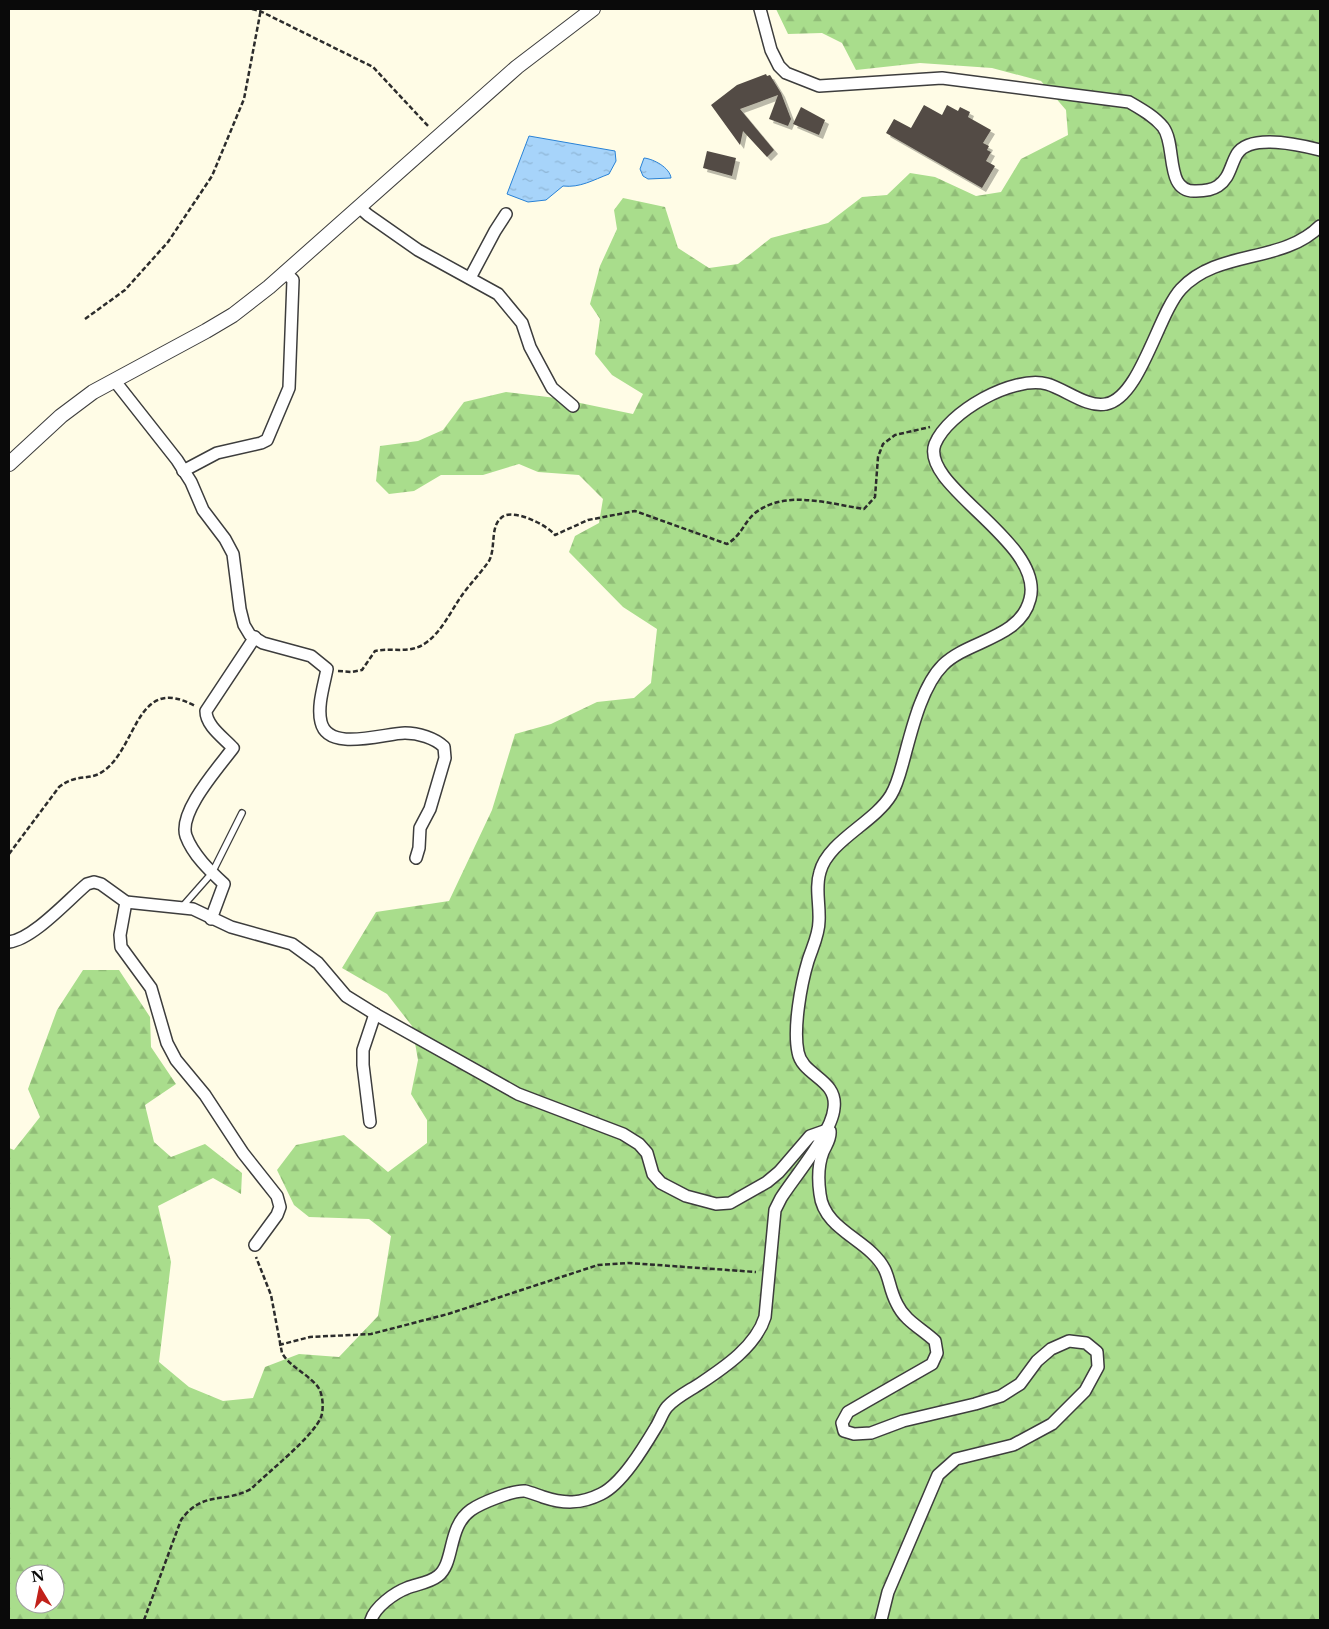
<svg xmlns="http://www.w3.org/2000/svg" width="1329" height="1629" viewBox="0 0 1329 1629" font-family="'Libre Baskerville',serif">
  <defs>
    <pattern id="forest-firs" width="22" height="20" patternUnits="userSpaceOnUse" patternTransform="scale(1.25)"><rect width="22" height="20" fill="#a9dd8c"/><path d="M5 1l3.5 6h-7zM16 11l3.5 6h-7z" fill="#90bc77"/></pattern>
    <pattern id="water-ripples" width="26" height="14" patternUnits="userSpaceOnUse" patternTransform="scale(1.25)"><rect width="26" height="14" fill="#a7d4fa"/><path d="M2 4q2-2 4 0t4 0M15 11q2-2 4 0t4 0" fill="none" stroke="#8eb5d5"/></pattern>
    <filter id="shadow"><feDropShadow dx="4" dy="4" stdDeviation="0" flood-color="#0004"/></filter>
  </defs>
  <rect width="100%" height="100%" fill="#fffce6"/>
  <!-- forest -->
  <path fill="url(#forest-firs)" fill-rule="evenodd" d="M776,9H1320V1620H9V1148L14,1150L40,1117L28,1089L57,1010L83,970H119L150,1017L151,1047L176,1084L145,1105L154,1142L171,1157L205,1144L242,1173L241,1194L213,1178L158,1206L171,1262L159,1362L189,1387L223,1401L253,1398L265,1367L299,1354L339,1357L378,1316L391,1236L369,1219L309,1217L294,1205L277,1170L296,1145L344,1135L388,1172L427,1143V1120L411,1094L418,1060L412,1026L387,994L342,968L376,912L449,901L492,810L515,734L551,724L597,702L634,698L651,683L657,629L623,607L569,552L575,536L599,523L603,499L579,475L538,472L519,464L483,475H441L414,491L389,494L376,481L380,446L418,441L443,430L464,402L506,392L556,398L633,414L643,394L612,375L595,354L600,319L590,304L600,266L617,229L614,210L623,198L665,207L678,248L709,268L738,264L771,238L828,223L862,197L887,195L910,173L935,177L976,196L1001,192L1021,159L1068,135L1066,110L1041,81L992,68L920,63L856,70L842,43L822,33L788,34ZM25,1574H55V1604H25Z"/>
  <!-- water -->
  <g fill="url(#water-ripples)" stroke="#2982d6">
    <path d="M529,136L615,151L616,161L609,174C593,180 580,188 563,186L546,200L528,202L507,194Z"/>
    <path d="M644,158C654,159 670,168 671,178L648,179L643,176L640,169Z"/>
  </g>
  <!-- building -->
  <g fill="#534c45" filter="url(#shadow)">
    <path d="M766,74L767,76L770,75L781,93L791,119L788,126L769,119L778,95L740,109L774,150L767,157L743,131L740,145L711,105L737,85Z"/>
    <path d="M924,105L942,115L947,105L958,111L960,107L970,112L968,117L991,130L983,143L989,146L987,150L991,152L986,161L995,166L982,188L886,133L894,119L911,128Z"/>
    <path d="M801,107L825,120L819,135L793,124Z"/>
    <path d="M707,151L736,158L732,176L703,168Z"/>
  </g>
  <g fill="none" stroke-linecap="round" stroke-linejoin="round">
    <!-- service casing -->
    <g stroke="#3d3d3d" stroke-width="8">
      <path id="service" d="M182,907L212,873L242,813"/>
    </g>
    <!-- minor casing -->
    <g stroke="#3d3d3d" stroke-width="14">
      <g id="minor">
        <path d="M760,9L771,50L779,66L786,73L819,86L942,78L1129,102C1141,109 1154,116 1163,127C1177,145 1164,193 1196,191C1203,191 1212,190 1218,186C1230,178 1230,166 1237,154C1250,133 1301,145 1320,150"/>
        <path d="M359,207L368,215L418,250L498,294L522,323L530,347L552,388L573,406"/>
        <path d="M470,278L495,231L506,214"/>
        <path d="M114,380L177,460L191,482L203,510L225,539L233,554L240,609L244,625L250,635L263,643L311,656L327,669C324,685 317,706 321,722C328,753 385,733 405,733C418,733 435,738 444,747L445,758L430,809L420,828L419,848L416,858"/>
        <path d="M183,471L217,453L261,443L267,440L289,388L293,280L285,272"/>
        <path d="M126,902L120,935L121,947L151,988L167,1043L176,1060L205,1095L243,1153L277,1196L280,1207L277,1215L255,1245"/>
        <path d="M211,919L224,884C210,871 193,855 186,836C178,812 219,767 233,748C224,738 206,726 206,711L255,637"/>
        <path d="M9,942C33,939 67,901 87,884L94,882L101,884L126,902L193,909L231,927L292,944L318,963L346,996L375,1014L518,1094L623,1134L639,1144L647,1153L653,1174L661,1183L686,1196L716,1204L730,1203L767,1182L779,1172L810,1136L827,1130"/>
        <path d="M370,1122L363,1065V1050L375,1014"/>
        <path d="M830,1131C831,1139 826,1145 823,1152C818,1165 818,1180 820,1194C823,1223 853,1235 872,1253C892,1272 886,1283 897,1304C905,1321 921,1328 935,1341L937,1353L932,1364L848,1412L842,1423L844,1431L854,1434L871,1433L903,1421L975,1404L1001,1396L1020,1384L1037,1361L1051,1349L1069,1341L1086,1343L1097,1352L1098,1367L1085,1391L1052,1424L1013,1445L956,1459L938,1475L888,1592L881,1620"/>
        <path d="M371,1620C375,1607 394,1593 407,1588C417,1584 429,1583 438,1576C455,1563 447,1527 471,1510C481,1503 513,1490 525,1491C530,1492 537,1495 543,1497C564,1504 581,1504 601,1494C622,1484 644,1447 656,1427C660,1421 662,1413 667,1407C676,1397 689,1391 701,1383C725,1367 756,1346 765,1317L775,1210L781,1198C795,1176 832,1133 834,1108C838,1079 802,1076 798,1052C793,1028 801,984 808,961C812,948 819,935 819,921C820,904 815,888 820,872C828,841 874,823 891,795C897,785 900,773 903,762C911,733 921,687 943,665C968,640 1020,639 1030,599C1045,542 919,486 935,444C948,412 1013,375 1047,384C1065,389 1087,408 1106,404C1140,398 1158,314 1181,289C1218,249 1282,264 1320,226"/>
      </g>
    </g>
    <!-- tertiary casing -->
    <g stroke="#3d3d3d" stroke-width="16">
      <path id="tertiary" d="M9,464L61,416L93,392L206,331L233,315L269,287L517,67L593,9"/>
    </g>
    <!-- path -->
    <g stroke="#2c2c2c" stroke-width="2.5" stroke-dasharray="5 2.5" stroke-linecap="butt">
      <path d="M252,9L260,11L373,67L429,127"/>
      <path d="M85,319L125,290L168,242L212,176L244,99L261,9"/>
      <path d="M338,671L352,672L362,670L375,651C394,647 410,655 427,642C444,629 452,608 465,591C473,581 482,571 489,561C496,548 490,527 501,518C512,507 547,525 555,535L588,520L635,511L727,544C742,535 744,522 755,513C786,489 830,504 864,509L875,497L878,457L883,444L895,435L930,427"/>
      <path d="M9,854L59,787C77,773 89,781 102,772C138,749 135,673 195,706"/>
      <path d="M279,1345L310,1337L371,1334L448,1314L598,1265L629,1263L756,1272"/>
      <path d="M144,1620L181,1520C203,1490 223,1504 251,1489C267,1473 314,1436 321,1417C324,1409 323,1394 318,1387C308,1374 290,1367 282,1353L271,1295L256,1257"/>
    </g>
    <!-- service -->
    <use href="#service" stroke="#fff" stroke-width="5.5"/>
    <!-- minor -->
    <use href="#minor" stroke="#fff" stroke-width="11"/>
    <!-- tertiary -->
    <use href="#tertiary" stroke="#fff" stroke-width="14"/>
  </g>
  <!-- border -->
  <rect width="1329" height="1629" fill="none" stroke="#0a0a0a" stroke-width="20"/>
  <!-- north arrow -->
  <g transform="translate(40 1589) rotate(350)"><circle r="24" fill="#ffffff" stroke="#9d9d9d"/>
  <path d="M0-4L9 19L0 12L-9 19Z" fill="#c1211a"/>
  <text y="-8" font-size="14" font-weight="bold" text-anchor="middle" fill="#0a0a0a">N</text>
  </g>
</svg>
